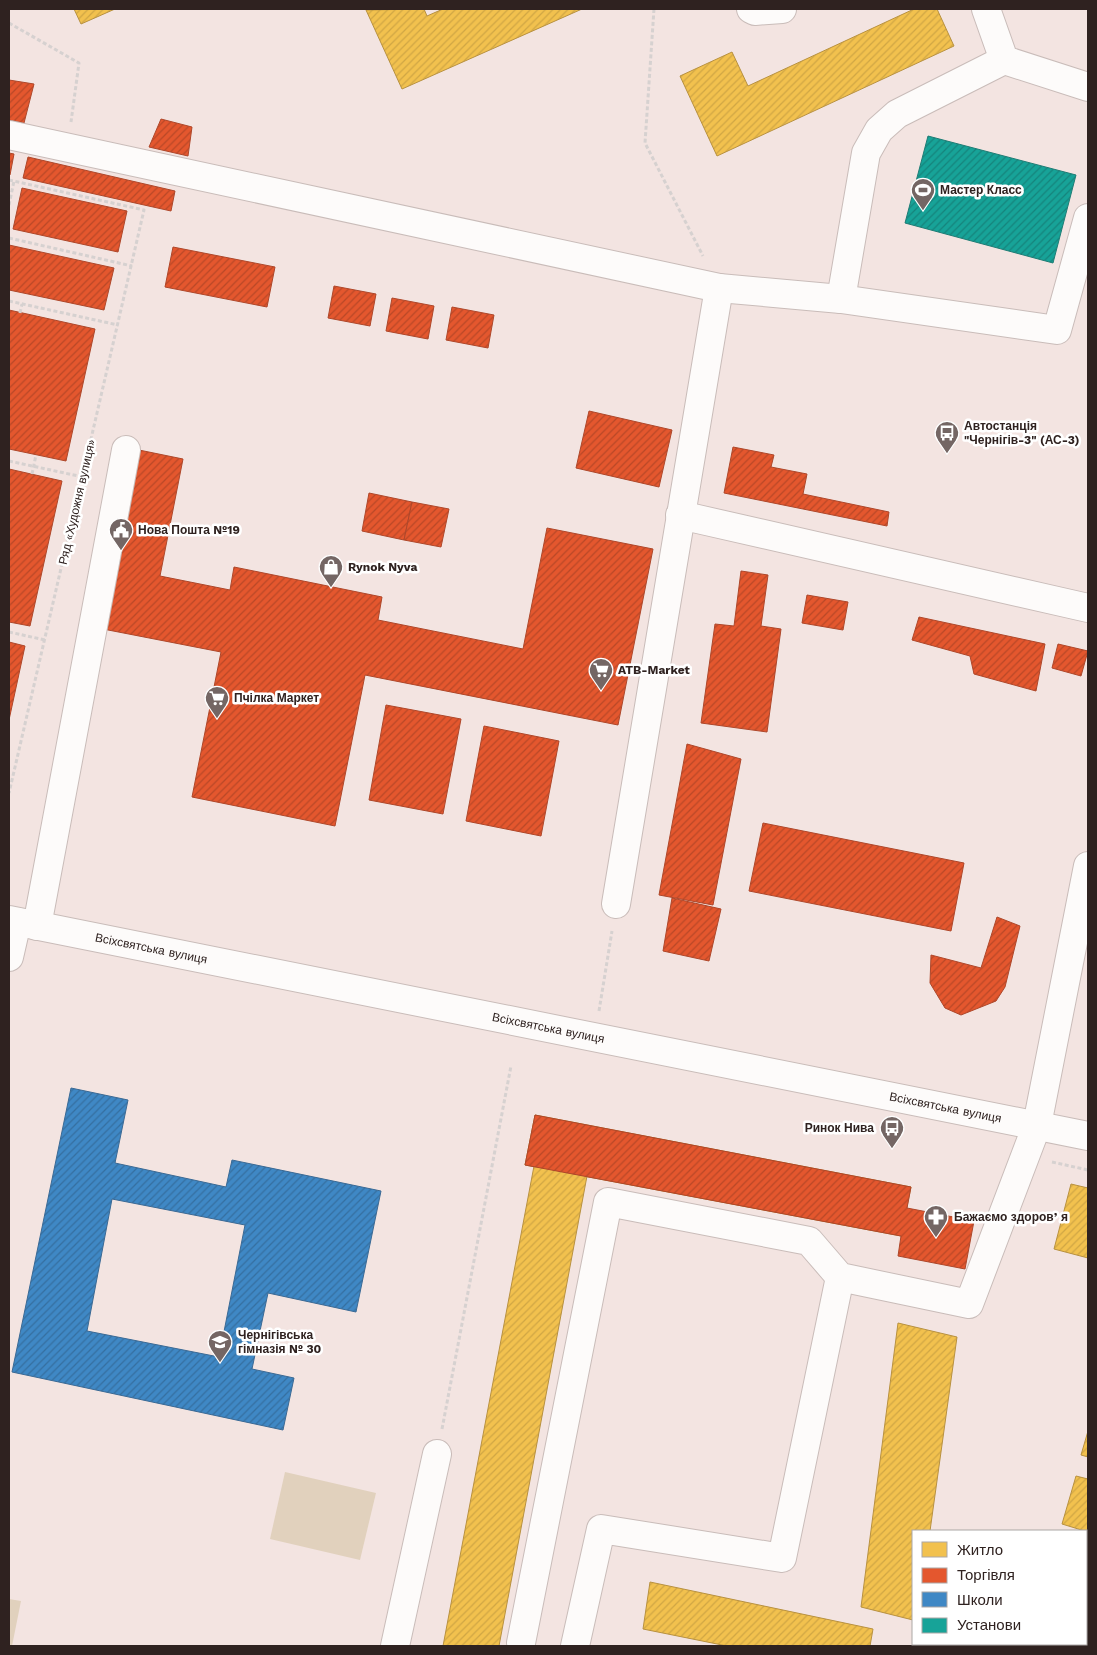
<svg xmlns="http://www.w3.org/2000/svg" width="1097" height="1655" viewBox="0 0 1097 1655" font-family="'Work Sans',sans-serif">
  <defs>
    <pattern id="homes-hatch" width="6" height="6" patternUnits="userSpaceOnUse" patternTransform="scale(1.25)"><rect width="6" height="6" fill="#f2c14e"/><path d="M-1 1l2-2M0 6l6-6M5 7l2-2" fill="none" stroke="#d0a644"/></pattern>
    <pattern id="shops-hatch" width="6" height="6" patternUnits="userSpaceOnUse" patternTransform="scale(1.25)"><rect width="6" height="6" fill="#e4572e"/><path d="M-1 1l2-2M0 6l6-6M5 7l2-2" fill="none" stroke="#b94827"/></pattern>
    <pattern id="schools-hatch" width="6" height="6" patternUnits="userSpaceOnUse" patternTransform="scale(1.25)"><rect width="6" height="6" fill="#3f88c5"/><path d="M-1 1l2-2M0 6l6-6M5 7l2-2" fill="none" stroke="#356fa0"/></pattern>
    <pattern id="public-hatch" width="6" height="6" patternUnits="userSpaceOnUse" patternTransform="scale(1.25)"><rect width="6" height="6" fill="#17a398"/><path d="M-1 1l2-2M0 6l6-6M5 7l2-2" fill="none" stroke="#15847c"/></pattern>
  </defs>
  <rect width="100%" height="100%" fill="#f3e4e1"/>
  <!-- pitch -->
  <g fill="#e1d1bd">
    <path d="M285,1472L376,1493L360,1560L270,1539Z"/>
    <path d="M9,1599L21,1601L12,1646H9Z"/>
  </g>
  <!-- homes -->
  <g fill="url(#homes-hatch)" stroke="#b89140">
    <path d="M74,9H115L81,24Z"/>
    <path d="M424,9L427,16L443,9H582L402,89L366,10Z"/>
    <path d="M914,9H937L954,46L717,156L680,76L732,52L748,86Z"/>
    <path d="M535,1115L911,1187L901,1236L525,1165Z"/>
    <path d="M534,1166L587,1176L499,1646H443Z"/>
    <path d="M1071,1184L1088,1188V1258L1054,1249Z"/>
    <path d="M898,1323L957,1337L930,1531H913V1620L861,1607Z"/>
    <path d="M1088,1431V1457L1081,1455Z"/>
    <path d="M1076,1476L1088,1479V1532L1062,1524Z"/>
    <path d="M650,1582L873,1629L870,1646H727L643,1629Z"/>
    <path d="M1031,1644H1076L1075,1646H1030Z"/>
  </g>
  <!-- shops -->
  <g fill="url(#shops-hatch)" stroke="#ae472a">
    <path d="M9,80L34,84L24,123L9,120Z"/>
    <path d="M161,119L192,127L188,156L149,147Z"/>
    <path d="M9,153L14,154L10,175H9Z"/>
    <path d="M28,157L175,191L171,211L23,178Z"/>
    <path d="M22,188L127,211L118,252L13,229Z"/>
    <path d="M9,245L114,268L104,310L9,290Z"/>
    <path d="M173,247L275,267L267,307L165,287Z"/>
    <path d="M334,286L376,294L370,326L328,318Z"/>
    <path d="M392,298L434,306L428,339L386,331Z"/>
    <path d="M452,307L494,315L488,348L446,340Z"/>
    <path d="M9,310L95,329L66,461L9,449Z"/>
    <path d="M589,411L672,430L659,487L576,468Z"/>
    <path d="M733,447L774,455L771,467L807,474L803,494L889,512L887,526L724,493Z"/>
    <path d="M139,450L183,459L160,576L230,590L234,567L382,597L378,620L523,649L547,528L653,549L618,725L365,675L335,826L192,797L221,652L103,629Z"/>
    <path d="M9,469L62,481L30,626L9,622Z"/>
    <path d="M369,493L412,502L404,540L362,531Z"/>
    <path d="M412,502L449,509L441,547L404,540Z"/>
    <path d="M741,571L768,575L761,626L781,629L767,732L701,723L715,624L734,626Z"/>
    <path d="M807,595L848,602L843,630L802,623Z"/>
    <path d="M919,617L1045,644L1036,691L974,674L970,656L912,640Z"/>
    <path d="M9,642L25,646L9,720Z"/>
    <path d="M1058,644L1088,651L1081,676L1052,668Z"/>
    <path d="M386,705L461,719L443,814L369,800Z"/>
    <path d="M484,726L559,741L541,836L466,821Z"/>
    <path d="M687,744L741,759L713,905L659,895Z"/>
    <path d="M763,823L964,863L951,931L749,891Z"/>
    <path d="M672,898L721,909L709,961L663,951Z"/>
    <path d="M997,917L1020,926L1005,987L996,1001L961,1015L945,1008L930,983L931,955L981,968Z"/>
    <path d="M535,1115L911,1187L907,1208L974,1221L965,1269L898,1256L901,1236L525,1165Z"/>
  </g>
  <!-- schools -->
  <path fill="url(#schools-hatch)" stroke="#3a6994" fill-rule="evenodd" d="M71,1088L128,1100L115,1163L226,1187L232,1160L381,1191L356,1312L268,1293L252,1369L294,1378L283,1430L12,1372ZM112,1199L245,1225L219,1357L87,1331Z"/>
  <!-- public -->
  <path fill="url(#public-hatch)" stroke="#1e7c74" d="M928,136L1076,175L1053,263L905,223Z"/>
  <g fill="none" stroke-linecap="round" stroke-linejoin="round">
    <!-- minor casing -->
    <g stroke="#c9bcb9" stroke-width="30">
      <g id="minor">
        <path d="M751,9L755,11L782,9"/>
        <path d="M986,9L1004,60L1088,87"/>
        <path d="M9,135L719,288L616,904"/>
        <path d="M719,288L841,299L1057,330L1088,218"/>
        <path d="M841,299L866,153L879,130L897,114L1004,60"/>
        <path d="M680,515L1088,608"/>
        <path id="s1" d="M9,920L1088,1136"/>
        <path d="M37,926L126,450"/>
        <path d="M9,957L17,922"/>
        <path d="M521,1643L608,1202L809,1241L840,1277L969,1304L1037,1125L1088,866"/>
        <path d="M395,1646L437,1454"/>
        <path d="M575,1646L601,1529L782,1558L840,1277"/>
      </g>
    </g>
    <!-- path -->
    <g stroke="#d6d1d0" stroke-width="3" stroke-dasharray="4 2.5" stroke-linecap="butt">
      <path d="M654,9L645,143L703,256"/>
      <path d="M9,23L79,63L71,122"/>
      <path d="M9,180L144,210L9,793"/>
      <path d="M9,205L14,181"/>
      <path d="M9,238L132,266"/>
      <path d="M9,301L118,325"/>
      <path d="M20,313L22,304"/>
      <path d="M9,461L83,477"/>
      <path d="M32,474L36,455"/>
      <path d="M9,632L45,640"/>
      <path d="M599,1011L612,931"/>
      <path d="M1052,1162L1088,1170"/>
      <path d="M442,1429L511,1066"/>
      <path d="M1086,1646L1088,1638"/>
    </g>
    <!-- minor -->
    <use href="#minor" stroke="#fdfbfa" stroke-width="28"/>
  </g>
  <!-- icons -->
  <defs>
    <g id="stadium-pin" transform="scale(1.25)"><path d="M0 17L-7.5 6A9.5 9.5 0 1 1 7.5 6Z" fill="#746664" stroke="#fff"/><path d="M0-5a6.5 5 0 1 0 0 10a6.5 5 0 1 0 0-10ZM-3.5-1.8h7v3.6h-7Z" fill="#fff"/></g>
    <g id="bus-pin" transform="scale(1.25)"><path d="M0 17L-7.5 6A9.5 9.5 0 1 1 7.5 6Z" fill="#746664" stroke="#fff"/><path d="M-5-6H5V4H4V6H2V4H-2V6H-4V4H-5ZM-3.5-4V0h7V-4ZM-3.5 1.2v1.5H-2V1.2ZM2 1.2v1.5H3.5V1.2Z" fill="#fff"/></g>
    <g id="civic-pin" transform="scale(1.25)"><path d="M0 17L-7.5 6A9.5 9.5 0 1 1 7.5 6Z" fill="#746664" stroke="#fff"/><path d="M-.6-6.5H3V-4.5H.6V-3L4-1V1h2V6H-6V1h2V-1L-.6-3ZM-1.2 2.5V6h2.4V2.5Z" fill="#fff"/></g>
    <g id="shop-pin" transform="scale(1.25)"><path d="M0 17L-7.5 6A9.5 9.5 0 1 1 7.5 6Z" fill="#746664" stroke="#fff"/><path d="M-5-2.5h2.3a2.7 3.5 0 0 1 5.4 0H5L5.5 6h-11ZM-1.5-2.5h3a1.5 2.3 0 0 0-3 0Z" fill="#fff"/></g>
    <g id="supermarket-pin" transform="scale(1.25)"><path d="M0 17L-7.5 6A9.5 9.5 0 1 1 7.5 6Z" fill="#746664" stroke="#fff"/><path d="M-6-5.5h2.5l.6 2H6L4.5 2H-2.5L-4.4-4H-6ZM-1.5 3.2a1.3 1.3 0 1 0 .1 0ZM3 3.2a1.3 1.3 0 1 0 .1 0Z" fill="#fff"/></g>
    <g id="pharmacy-pin" transform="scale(1.25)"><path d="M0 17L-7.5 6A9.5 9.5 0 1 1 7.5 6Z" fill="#746664" stroke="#fff"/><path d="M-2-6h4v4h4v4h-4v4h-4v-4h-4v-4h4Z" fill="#fff"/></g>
    <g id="school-pin" transform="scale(1.25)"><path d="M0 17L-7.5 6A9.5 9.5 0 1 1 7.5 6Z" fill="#746664" stroke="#fff"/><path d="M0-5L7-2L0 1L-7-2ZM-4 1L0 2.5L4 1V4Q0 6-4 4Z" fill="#fff"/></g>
  </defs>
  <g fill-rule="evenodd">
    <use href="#stadium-pin" x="923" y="190"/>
    <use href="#bus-pin" x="947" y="433"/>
    <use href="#civic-pin" x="121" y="530"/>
    <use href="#shop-pin" x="331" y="567"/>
    <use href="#supermarket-pin" x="601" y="670"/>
    <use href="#supermarket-pin" x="217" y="698"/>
    <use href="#bus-pin" x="892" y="1128"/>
    <use href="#pharmacy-pin" x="936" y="1217"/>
    <use href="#school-pin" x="220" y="1342"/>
  </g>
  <g text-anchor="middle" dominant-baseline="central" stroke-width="5" stroke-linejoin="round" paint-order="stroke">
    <!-- poi labels -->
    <g font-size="12" font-weight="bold" fill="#2f2220" stroke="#fff" text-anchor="start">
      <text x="940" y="190">Мастер Класс</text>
      <text x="964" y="426">Автостанція<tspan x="964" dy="14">"Чернігів-3" (АС-3)</tspan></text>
      <text x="138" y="530">Нова Пошта №19</text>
      <text x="348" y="567">Rynok Nyva</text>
      <text x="618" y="670">ATB-Market</text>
      <text x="234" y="698">Пчілка Маркет</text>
      <text x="874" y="1128" text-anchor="end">Ринок Нива</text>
      <text x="954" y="1217">Бажаємо здоровʼя</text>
      <text x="238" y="1335">Чернігівська<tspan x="238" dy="14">гімназія № 30</tspan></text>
    </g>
    <!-- street labels -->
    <g font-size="12" fill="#2f2220" stroke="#fff">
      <text transform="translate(77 502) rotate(-77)">Ряд «Художня вулиця»</text>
      <text stroke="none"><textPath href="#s1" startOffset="145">Всіхсвятська вулиця</textPath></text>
      <text stroke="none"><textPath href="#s1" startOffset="550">Всіхсвятська вулиця</textPath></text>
      <text stroke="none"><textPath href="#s1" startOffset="955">Всіхсвятська вулиця</textPath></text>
    </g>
  </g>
  <!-- border -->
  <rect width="1097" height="1655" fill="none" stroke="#2f2220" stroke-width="20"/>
  <!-- legend -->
  <rect x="912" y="1530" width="175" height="115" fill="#ffffff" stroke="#aca7a6"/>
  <rect x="922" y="1542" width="25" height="15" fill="#f2c14e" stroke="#aca7a6"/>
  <text x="957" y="1555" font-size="15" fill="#2f2220">Житло</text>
  <rect x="922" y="1568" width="25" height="15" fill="#e4572e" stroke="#aca7a6"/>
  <text x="957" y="1580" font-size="15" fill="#2f2220">Торгівля</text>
  <rect x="922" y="1592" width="25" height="15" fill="#3f88c5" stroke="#aca7a6"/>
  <text x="957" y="1605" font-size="15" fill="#2f2220">Школи</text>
  <rect x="922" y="1618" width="25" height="15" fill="#17a398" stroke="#aca7a6"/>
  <text x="957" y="1630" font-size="15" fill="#2f2220">Установи</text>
</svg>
